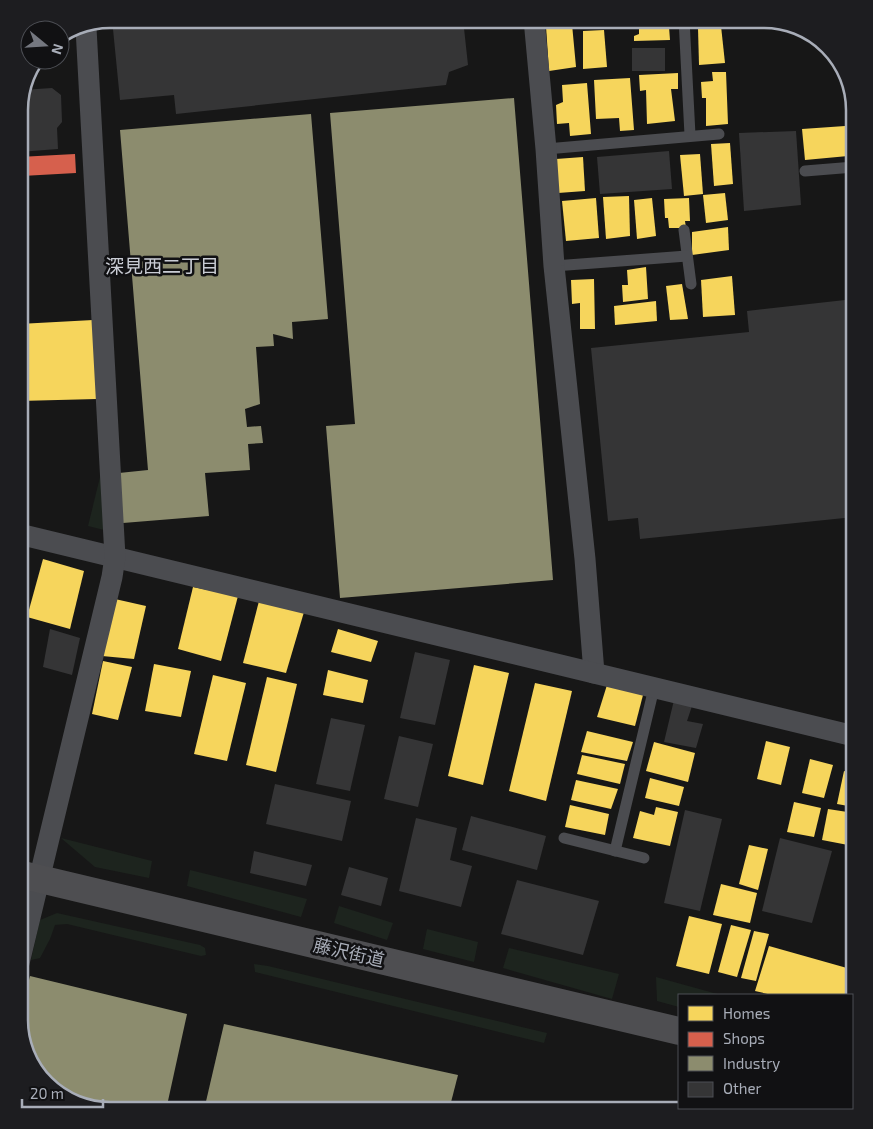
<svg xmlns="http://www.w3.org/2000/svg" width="873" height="1129" viewBox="0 0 873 1129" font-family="'Exo 2','Noto Sans JP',sans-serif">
  <rect width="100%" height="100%" fill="#171717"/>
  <!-- green -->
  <g fill="#1d241e">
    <path d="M101,473L104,530L88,526Z"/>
    <path d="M61,838L152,861L149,878L95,867Z"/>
    <path d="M190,870L307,899L301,917L187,886Z"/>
    <path d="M339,906L393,923L387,940L334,923Z"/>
    <path d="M57,913L200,945L205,948L206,955L201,956L67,924L55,925L50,939L40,958L31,960L40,920Z"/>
    <path d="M427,929L478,942L474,962L423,949Z"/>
    <path d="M509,948L619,974L612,999L503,968Z"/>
    <path d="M254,964L268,966L547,1033L544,1043L255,972Z"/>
    <path d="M656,977L721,995H679V1007L657,1001Z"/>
  </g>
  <!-- homes -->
  <g fill="#f6d55c">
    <path d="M661,21L662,28L669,27L670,40L634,41V36L639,34V22Z"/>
    <path d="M572,24L576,67L549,71L546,26Z"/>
    <path d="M721,26L725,63L699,65L698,28Z"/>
    <path d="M604,30L607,67L583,69V31Z"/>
    <path d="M712,72H726L728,124L706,126V98H702L701,82L713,81Z"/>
    <path d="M678,73V89H671L675,121L647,124L646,90L640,91L639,75Z"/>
    <path d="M630,78L634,130L620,131L619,118L596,119L594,80Z"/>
    <path d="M587,83L591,134L570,136L569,123L557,124L556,105L563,102L562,85Z"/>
    <path d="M845,126L848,156L805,160L802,129Z"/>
    <path d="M730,143L733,184L714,186L711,144Z"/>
    <path d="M700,154L703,194L684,196L680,155Z"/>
    <path d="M583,157L585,191L558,193L556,159Z"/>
    <path d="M725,193L728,220L706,223L703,195Z"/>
    <path d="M629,196L630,236L606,239L603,197Z"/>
    <path d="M596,198L599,238L566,241L562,201Z"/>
    <path d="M652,198L656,236L637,239L634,200Z"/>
    <path d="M689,198L690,221H685L686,228H669L668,218H665L664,199Z"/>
    <path d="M728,227L729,250L692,255V232Z"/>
    <path d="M646,267L648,299L623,302L622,285H628L627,270Z"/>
    <path d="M732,276L735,315L703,317L701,280Z"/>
    <path d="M594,279L595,329H580V303L572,304L571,280Z"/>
    <path d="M682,284L688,319L670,320L666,286Z"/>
    <path d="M656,301L657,321L615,325L614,306Z"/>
    <path d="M93,320L97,399L19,401V324Z"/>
    <path d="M43,559L84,571L70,629L27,617Z"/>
    <path d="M193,587L238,596L221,661L178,649Z"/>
    <path d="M115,599L146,606L134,659L102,656Z"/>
    <path d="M259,601L304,612L286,673L243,663Z"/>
    <path d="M338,629L378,641L371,662L331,652Z"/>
    <path d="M103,661L132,667L118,720L92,714Z"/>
    <path d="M154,664L191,671L181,717L145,711Z"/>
    <path d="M474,665L509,673L483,785L448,776Z"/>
    <path d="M328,670L368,680L363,703L323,695Z"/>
    <path d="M213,675L246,683L227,761L194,754Z"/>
    <path d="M267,677L297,684L276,772L246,765Z"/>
    <path d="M535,683L572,691L546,801L509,791Z"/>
    <path d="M607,685L643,695L635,726L597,717Z"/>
    <path d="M587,731L633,742L627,761L581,752Z"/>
    <path d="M766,741L790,747L781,785L757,779Z"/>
    <path d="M654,742L695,753L688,782L646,771Z"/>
    <path d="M582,755L625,764L620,784L577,774Z"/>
    <path d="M810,759L833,765L824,798L802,793Z"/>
    <path d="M844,771L854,774V807L837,804Z"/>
    <path d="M650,778L684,787L679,806L645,798Z"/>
    <path d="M576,780L618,789L611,809L571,800Z"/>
    <path d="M794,802L821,808L814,837L787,832Z"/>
    <path d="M570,805L609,814L605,835L565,827Z"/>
    <path d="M656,807L678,812L670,846L633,838L640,811L654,815Z"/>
    <path d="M828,809L854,813L848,845L822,840Z"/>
    <path d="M749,845L768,849L758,890L739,884Z"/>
    <path d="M721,884L757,893L750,923L713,915Z"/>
    <path d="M689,916L722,924L709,974L676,966Z"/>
    <path d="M731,925L751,930L737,977L718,972Z"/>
    <path d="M754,931L769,934L756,981L741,978Z"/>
    <path d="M769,946L854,970V1016L852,1015V995H772L755,991Z"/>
  </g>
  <!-- shops -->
  <path fill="#d6604d" d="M75,154L76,173L22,176L29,310L19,311V157Z"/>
  <!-- industry -->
  <g fill="#8c8c6e">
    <path d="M514,98L553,580L340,598L326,426L355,424L330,113Z"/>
    <path d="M311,114L328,319L292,322L293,339L273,334L274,346L256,347L260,404L245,409L247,427L261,426L263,443L248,444L250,470L205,473L209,516L123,523L119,473L148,470L120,130Z"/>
    <path d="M30,976L187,1014L166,1110H109L64,1098L34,1070L19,1020Z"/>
    <path d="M224,1024L458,1075L449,1110H204Z"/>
  </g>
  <!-- building -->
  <g fill="#353536">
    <path d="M112,19H463L468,65L449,72L446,85L176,114L174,95L120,100Z"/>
    <rect x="632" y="48" width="33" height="23"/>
    <path d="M31,65L32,84L24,85L28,69Z"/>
    <path d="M52,88L61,95L62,122L57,128L58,149L19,152V103L22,90Z"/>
    <path d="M796,131L801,205L744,211L739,133Z"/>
    <path d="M669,151L672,189L600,194L597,157Z"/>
    <path d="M854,299V517L640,539L638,518L608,521L591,348L749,332L747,311Z"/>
    <path d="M50,629L80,638L72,675L43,667Z"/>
    <path d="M415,652L450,660L435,725L400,718Z"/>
    <path d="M674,700L692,706L687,721L703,724L696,748L664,742Z"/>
    <path d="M331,718L365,725L350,791L316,784Z"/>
    <path d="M399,736L433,744L418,807L384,799Z"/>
    <path d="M275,784L351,801L342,841L266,824Z"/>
    <path d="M685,810L722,819L700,911L664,903Z"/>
    <path d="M471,816L546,836L537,870L462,850Z"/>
    <path d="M416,818L457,828L450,860L472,866L461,907L399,891Z"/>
    <path d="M780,838L832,851L812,923L762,911Z"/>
    <path d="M254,851L312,865L306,886L250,873Z"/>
    <path d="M349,867L388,878L381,906L341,895Z"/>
    <path d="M517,880L599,901L583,955L501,934Z"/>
    <path d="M554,1101L588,1110H551Z"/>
    <path d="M665,1102L679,1108L689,1110H662Z"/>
    <path d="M701,1108H731L738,1110H700Z"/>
  </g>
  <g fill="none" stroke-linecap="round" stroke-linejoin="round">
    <!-- lane -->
    <g stroke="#4b4c50" stroke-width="11">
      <path d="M684,19L690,135"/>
      <path d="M534,23L575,19"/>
      <path d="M546,149L719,134"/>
      <path d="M805,171L854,167"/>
      <path d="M684,230L691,284"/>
      <path d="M554,266L687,256"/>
      <path d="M564,838L644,858"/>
      <path d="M615,851L654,688"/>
    </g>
    <!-- street -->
    <g stroke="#4b4c50" stroke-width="21">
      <path d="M534,19L546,149L554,266L585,559L594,673"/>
      <path d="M19,534L854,736"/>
      <path d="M19,963L112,577L115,557L86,28"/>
    </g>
    <!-- highway -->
    <path stroke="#4e4e51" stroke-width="28" d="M19,874L679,1031"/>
  </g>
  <g text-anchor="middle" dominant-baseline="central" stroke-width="5" stroke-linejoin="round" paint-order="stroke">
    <!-- street labels -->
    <g font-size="18" fill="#a8adb8" stroke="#111113">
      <text transform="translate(349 952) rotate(13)">藤沢街道</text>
    </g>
    <!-- neighbourhood labels -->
    <g font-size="19" fill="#c9ccd4" stroke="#111113">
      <text x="162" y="265">深見西二丁目</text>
    </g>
  </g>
  <!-- crop -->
  <path d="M0 0H873V1129H0ZM110 28H764A82 82 0 0 1 846 110V1020A82 82 0 0 1 764 1102H110A82 82 0 0 1 28 1020V110A82 82 0 0 1 110 28Z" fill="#1d1d20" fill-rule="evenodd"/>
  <path fill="none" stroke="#a8adb8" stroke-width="2.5" d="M110 28H764A82 82 0 0 1 846 110V1020A82 82 0 0 1 764 1102H110A82 82 0 0 1 28 1020V110A82 82 0 0 1 110 28Z"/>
  <!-- legend -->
  <rect x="678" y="994" width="175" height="115" fill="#111113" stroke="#4d4f55"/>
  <rect x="688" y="1006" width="25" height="15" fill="#f6d55c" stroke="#4d4f55"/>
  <text x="723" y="1019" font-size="15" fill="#a8adb8">Homes</text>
  <rect x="688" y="1032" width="25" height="15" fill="#d6604d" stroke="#4d4f55"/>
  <text x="723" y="1044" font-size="15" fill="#a8adb8">Shops</text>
  <rect x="688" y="1056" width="25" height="15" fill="#8c8c6e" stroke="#4d4f55"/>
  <text x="723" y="1069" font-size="15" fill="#a8adb8">Industry</text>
  <rect x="688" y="1082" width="25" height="15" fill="#353536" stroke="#4d4f55"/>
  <text x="723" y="1094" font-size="15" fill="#a8adb8">Other</text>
  <!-- north arrow -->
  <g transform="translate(45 45) rotate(108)"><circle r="24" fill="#111113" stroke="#4d4f55"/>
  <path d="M0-4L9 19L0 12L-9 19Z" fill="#757880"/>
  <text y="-8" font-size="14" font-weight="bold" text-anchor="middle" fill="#a8adb8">N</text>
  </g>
  <!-- scale -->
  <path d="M22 1099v8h81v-8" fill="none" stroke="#a8adb8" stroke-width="2.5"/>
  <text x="30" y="1099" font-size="15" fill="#a8adb8" stroke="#111113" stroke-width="4" paint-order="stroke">20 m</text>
</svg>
